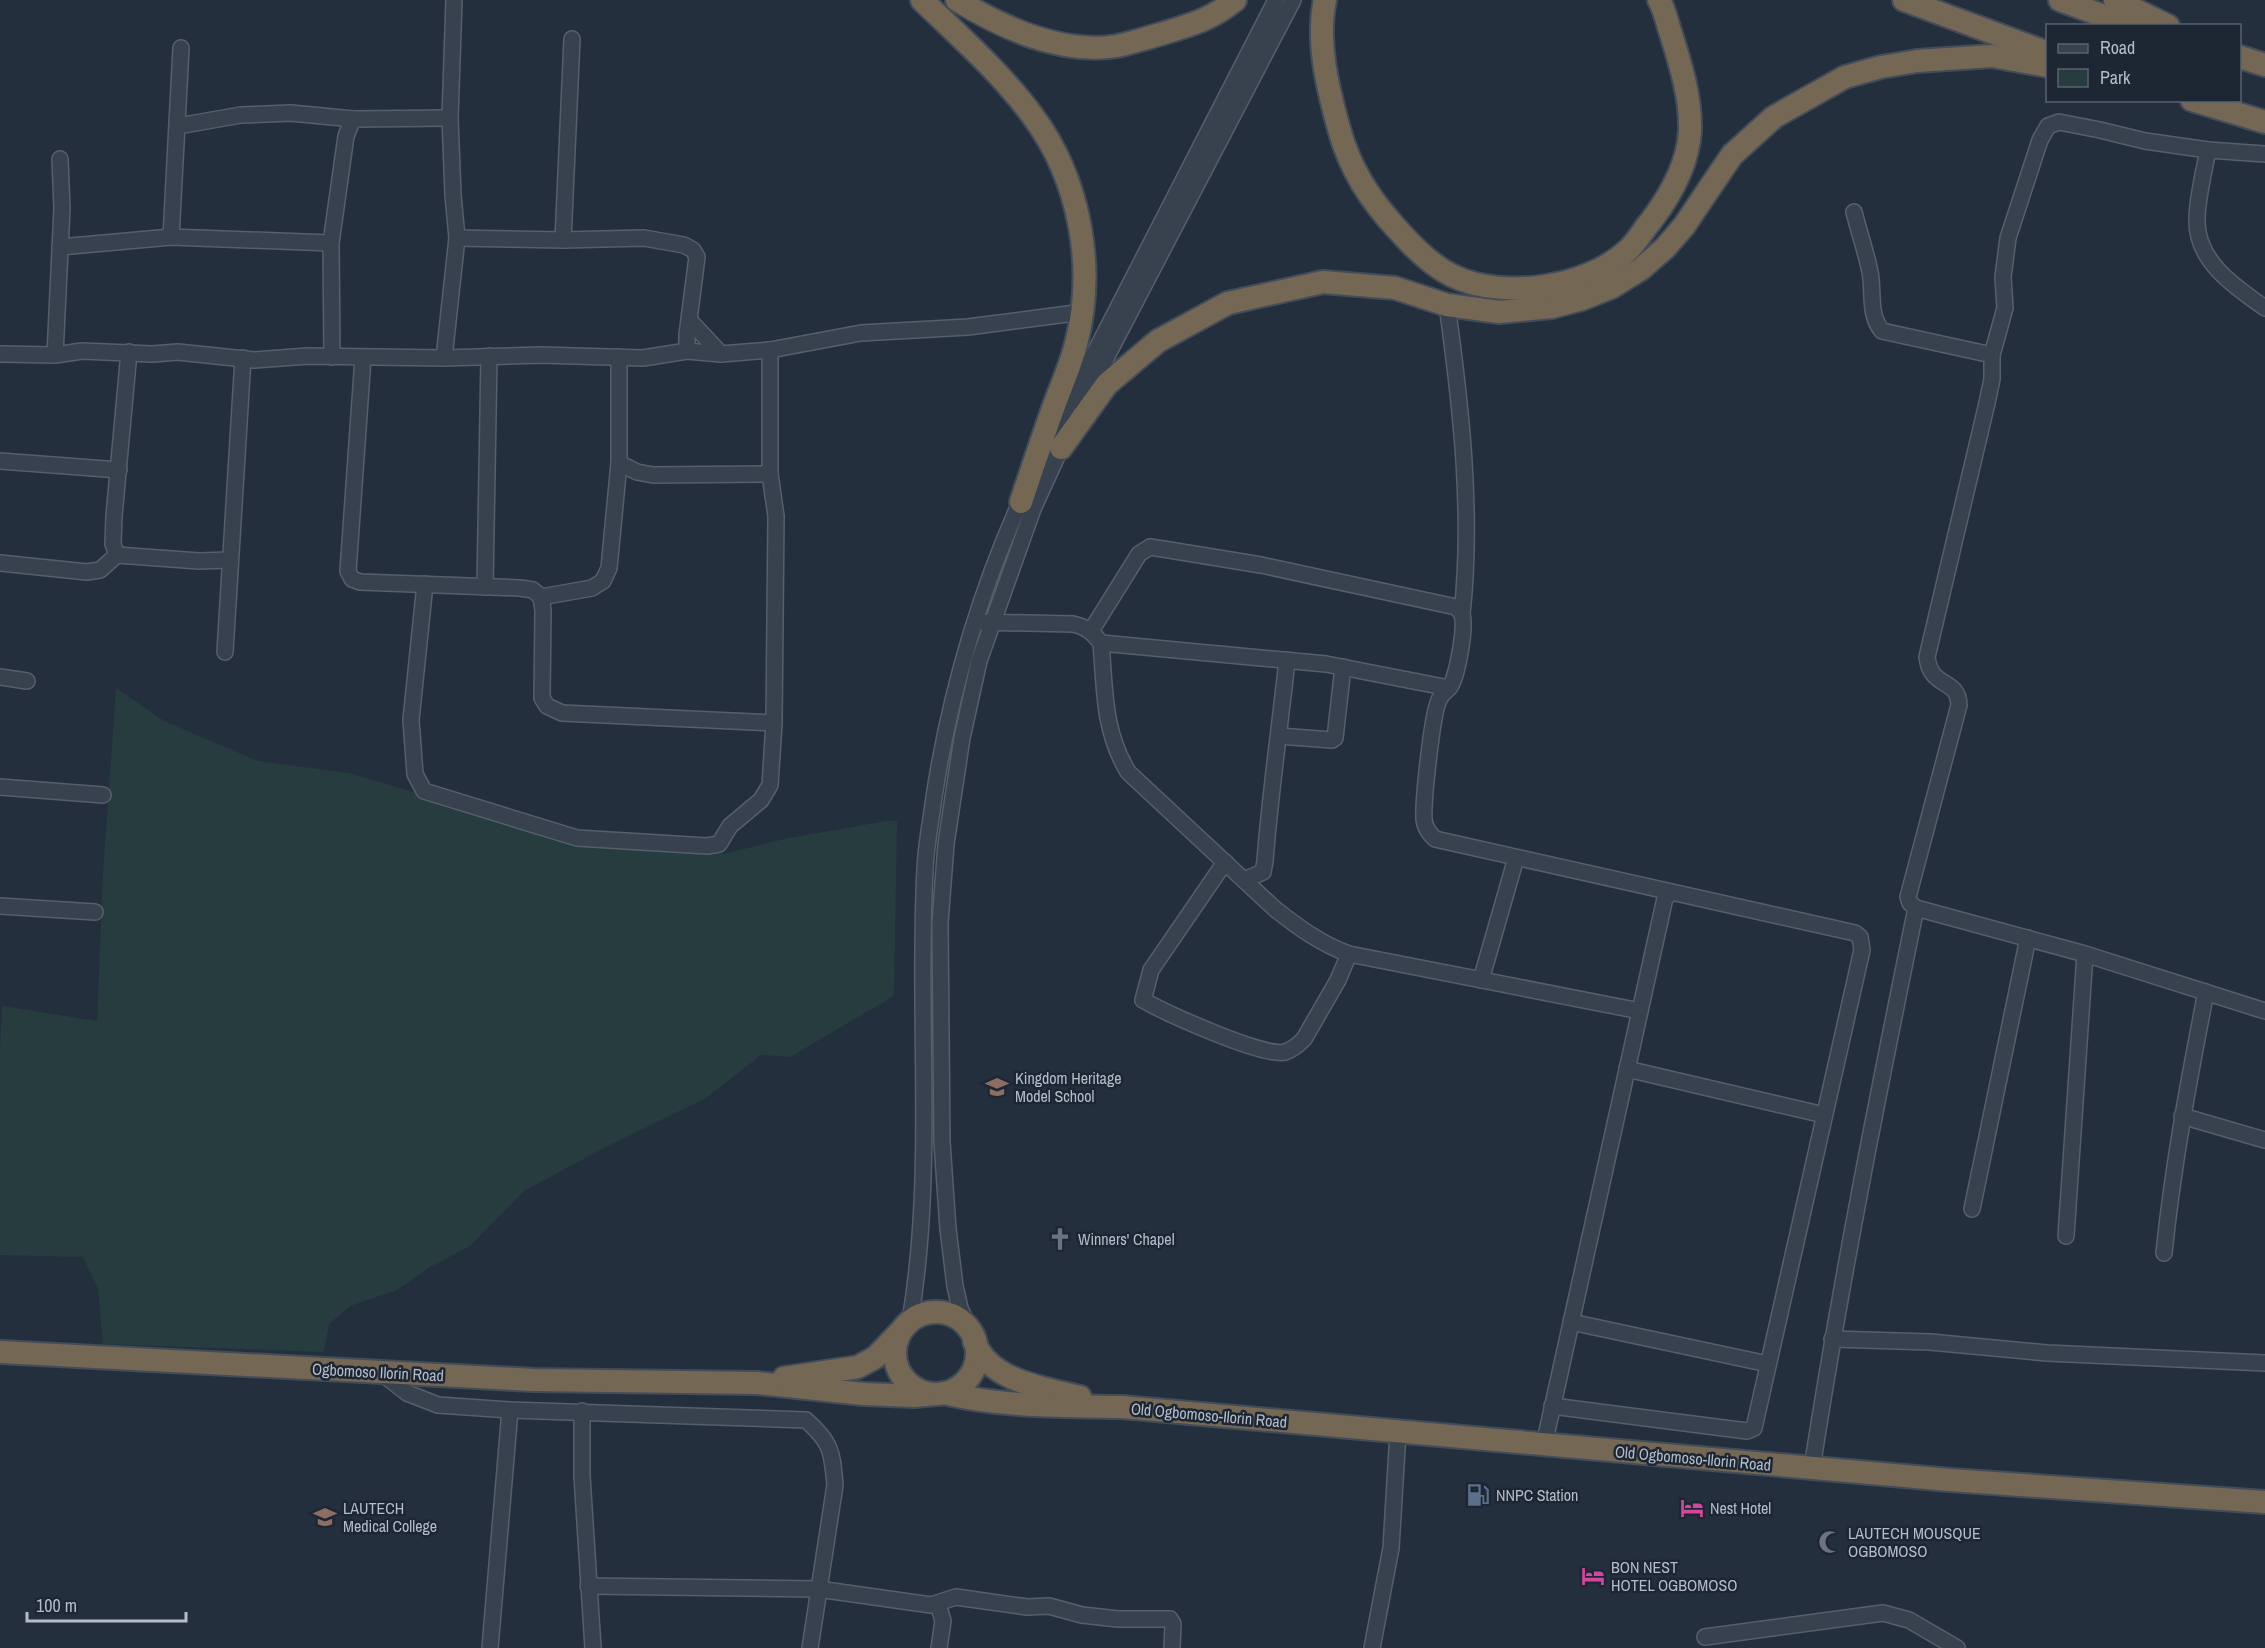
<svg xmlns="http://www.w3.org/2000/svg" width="2265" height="1648" viewBox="0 0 2265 1648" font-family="'Archivo Narrow',sans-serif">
  <rect width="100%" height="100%" fill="#242f3e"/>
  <!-- green -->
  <path fill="#263c3f" d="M116,688L164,721L258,761L349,773L534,828L724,854L784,839L886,821H897L894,996L790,1057L761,1055L706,1098L606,1147L524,1191L470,1246L430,1267L397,1290L350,1306L329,1324L324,1352L103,1344L98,1289L83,1257L0,1255V1051L2,1006L97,1021L103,874Z"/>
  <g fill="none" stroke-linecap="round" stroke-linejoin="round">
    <!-- minor casing -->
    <g stroke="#565f6c" stroke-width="18">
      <g id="minor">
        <path d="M178,126L241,115L291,113L353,119"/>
        <path d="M2208,150C2204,172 2197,198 2197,220C2196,261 2235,287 2265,308"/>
        <path d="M2265,154L2208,150L2145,141L2100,130L2059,122L2048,126L2040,140L2008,238L2003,277L2005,308L1992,355V379L1987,403L1927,657C1931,690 1958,677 1959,705L1908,897L1910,903L1916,908L2085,954L2265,1011"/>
        <path d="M1854,212C1859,232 1866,252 1870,272C1874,292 1868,314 1882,331L1992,355"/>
        <path d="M171,237L181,48"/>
        <path d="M457,238L563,240L644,238L684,245L693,250L697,257L687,335V351"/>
        <path d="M563,240L572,39"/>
        <path d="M60,247L171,237L331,243"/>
        <path d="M1447,305C1461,406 1473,513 1462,614"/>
        <path d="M690,321L721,354"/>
        <path d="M0,354L55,355L82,351L152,354L178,352L254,360L308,356L444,358L541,355L643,358L687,351L721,354L770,350L861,333L968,327L1083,312"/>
        <path d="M55,355L62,208L60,159"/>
        <path d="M332,357L331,243L346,136L353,119L450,118"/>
        <path d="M363,358L348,571L352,579L360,582L520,588L533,590L541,597L543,610L542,698L547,706L562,713L774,723"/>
        <path d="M444,358L457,238L453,195L450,118L454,0"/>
        <path d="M1082,404L1293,0"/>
        <path d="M1054,432L1276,0"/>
        <path d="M0,461L119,470"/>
        <path d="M619,463L637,472L653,475L770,474"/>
        <path d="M117,555L199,561L230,560"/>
        <path d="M0,563L87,572L100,570L117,555L113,544L114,516L129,352"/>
        <path d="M425,584L411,720L415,774L424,791L577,838L707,846L719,844L730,826L761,800L770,785L774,723L776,516L770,474V350"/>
        <path d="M485,587L489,356"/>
        <path d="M541,597L592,588L603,581L609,568L619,463V357"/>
        <path d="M975,622L1073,624C1087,627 1093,633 1101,643L1326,664L1449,688C1446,691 1442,694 1440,698C1432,710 1423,803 1424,819C1425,828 1429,833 1435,839L1855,933L1860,937L1862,950L1754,1428L1747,1431L1552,1406"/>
        <path d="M1091,631L1139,554L1150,547L1163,549L1261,565L1456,607C1457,608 1462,613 1462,615C1466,627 1457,680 1449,688"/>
        <path d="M1101,643C1105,690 1103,730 1128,772L1275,909C1298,927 1321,944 1349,954L1640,1011"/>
        <path d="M225,652L243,358"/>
        <path d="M0,677L27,681"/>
        <path d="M1279,736L1332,740L1335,738L1343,667"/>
        <path d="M0,787L103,795"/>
        <path d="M1225,862L1151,970L1143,1000C1164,1012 1264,1058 1285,1052C1292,1050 1299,1044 1304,1039L1338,980L1349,954"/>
        <path d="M1244,880L1263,872L1265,861C1270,794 1280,727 1287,660"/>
        <path d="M0,906L95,912"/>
        <path d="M1481,980L1516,858"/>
        <path d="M1627,1069L1824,1115"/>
        <path d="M2182,1116L2265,1140"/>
        <path d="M1972,1209L2028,938"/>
        <path d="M2066,1236L2085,954"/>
        <path d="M2164,1253C2173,1165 2189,1079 2206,992"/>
        <path d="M910,1321C935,1172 917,1020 925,869C926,845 931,821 934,797C950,693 980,590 1024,494"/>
        <path d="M1571,1322L1768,1364"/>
        <path d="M970,1331L960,1308L955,1286L948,1229L942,1142L940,923L946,844L962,738L979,661L1033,509L1065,439"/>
        <path d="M1832,1339L1930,1342L2047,1353L2265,1363"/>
        <path d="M380,1372L407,1393L438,1405L510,1410L806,1420C832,1443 832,1452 835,1485L810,1648"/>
        <path d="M582,1411V1476L593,1648"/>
        <path d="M1544,1445L1665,898L1671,893"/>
        <path d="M1812,1468C1841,1280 1878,1094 1916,908"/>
        <path d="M588,1586L818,1589L931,1605L956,1597L1027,1607L1049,1606L1082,1615L1118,1619H1170L1173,1624L1172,1648"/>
        <path d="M938,1604L943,1621L939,1648"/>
        <path d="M1705,1637L1883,1613L1909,1620L1957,1648"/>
        <path d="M490,1648L510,1410"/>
        <path d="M1372,1648L1391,1548L1398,1432"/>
      </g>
    </g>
    <!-- highway casing -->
    <g stroke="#434c59" stroke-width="26">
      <g id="highway">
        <path d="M922,0C960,37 1001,73 1032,115C1080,179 1096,267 1076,344C1071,364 1062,384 1055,403C1043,436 1032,469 1021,502"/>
        <path d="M957,0C1003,28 1061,55 1117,46C1131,43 1146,38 1161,34C1190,25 1211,20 1235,0"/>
        <path d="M1325,0C1316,42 1328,89 1339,129C1350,169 1370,200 1398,230C1413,247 1432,266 1453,276C1503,300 1588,288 1628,250C1637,242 1643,230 1651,221C1670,196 1688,164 1690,131C1691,98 1681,66 1671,34C1667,23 1665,10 1659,0"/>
        <path d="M1904,0L2048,53"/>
        <path d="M2060,0L2131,26"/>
        <path d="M2115,0L2168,26"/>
        <path d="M2240,57L2265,65"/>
        <path d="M2192,100L2265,122"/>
        <path d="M1061,448L1107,384L1158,341L1228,303L1323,282L1395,288L1447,305L1499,312L1552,307L1582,299L1612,287L1641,269L1665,248L1684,226L1732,155L1774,117L1845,77L1881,67L1917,61L1992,56L2048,66"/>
        <circle cx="936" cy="1353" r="41"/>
        <path d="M974,1341C989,1381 1043,1388 1080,1397"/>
        <path d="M0,1352L534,1380L757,1383L864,1394L914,1396L936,1394"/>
        <path d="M784,1378L858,1367L876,1357L900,1332"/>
        <path d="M944,1393C1002,1407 1062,1406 1122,1407L1950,1480L2265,1502"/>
      </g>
    </g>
    <!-- minor -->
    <use href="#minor" stroke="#38414e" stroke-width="15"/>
    <!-- highway -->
    <use href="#highway" stroke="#746855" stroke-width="22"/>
  </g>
  <!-- icons -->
  <defs>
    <g id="school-bare" transform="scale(1.8)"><path d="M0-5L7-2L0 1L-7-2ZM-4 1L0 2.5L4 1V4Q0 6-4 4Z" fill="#8d6e63" stroke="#1d2633" stroke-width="2.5" paint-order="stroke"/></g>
    <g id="church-bare" transform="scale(1.8)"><path d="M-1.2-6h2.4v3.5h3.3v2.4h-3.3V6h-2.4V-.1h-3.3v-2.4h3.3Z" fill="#6b7280" stroke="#1d2633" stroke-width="2.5" paint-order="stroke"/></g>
    <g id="fuel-bare" transform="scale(1.8)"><path d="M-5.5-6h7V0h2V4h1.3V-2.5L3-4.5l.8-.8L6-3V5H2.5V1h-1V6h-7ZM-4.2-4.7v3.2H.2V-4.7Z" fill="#5c6f8a" stroke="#1d2633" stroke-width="2.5" paint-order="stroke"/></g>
    <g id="hotel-bare" transform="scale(1.8)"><path d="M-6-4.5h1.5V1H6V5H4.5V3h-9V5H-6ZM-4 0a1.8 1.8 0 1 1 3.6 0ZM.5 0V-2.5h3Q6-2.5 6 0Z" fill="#d1479c" stroke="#1d2633" stroke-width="2.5" paint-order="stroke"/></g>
    <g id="university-bare" transform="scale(1.8)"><path d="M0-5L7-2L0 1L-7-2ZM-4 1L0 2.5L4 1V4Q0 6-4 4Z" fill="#8d6e63" stroke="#1d2633" stroke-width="2.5" paint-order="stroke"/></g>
    <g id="mosque-bare" transform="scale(1.8)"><path d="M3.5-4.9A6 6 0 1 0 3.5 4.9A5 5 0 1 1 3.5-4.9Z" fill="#6b7280" stroke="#1d2633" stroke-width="2.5" paint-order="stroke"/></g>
  </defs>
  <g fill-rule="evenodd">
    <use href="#school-bare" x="997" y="1087"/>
    <use href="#church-bare" x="1060" y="1239"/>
    <use href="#fuel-bare" x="1478" y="1495"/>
    <use href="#hotel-bare" x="1692" y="1508"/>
    <use href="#university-bare" x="325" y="1517"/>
    <use href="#mosque-bare" x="1830" y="1542"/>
    <use href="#hotel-bare" x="1593" y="1576"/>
  </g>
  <g text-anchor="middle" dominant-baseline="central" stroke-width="5" stroke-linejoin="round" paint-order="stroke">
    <!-- poi labels -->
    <g font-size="16" fill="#b4bcc9" stroke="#1d2633" text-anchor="start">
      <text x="1015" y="1078">Kingdom Heritage<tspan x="1015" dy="18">Model School</tspan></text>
      <text x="1078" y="1239">Winners' Chapel</text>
      <text x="1496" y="1495">NNPC Station</text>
      <text x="343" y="1508">LAUTECH<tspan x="343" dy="18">Medical College</tspan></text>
      <text x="1710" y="1508">Nest Hotel</text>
      <text x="1848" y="1533">LAUTECH MOUSQUE<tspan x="1848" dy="18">OGBOMOSO</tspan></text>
      <text x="1611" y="1567">BON NEST<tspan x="1611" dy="18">HOTEL OGBOMOSO</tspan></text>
    </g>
    <!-- street labels -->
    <g font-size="16" fill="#b4bcc9" stroke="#1d2633">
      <text transform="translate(378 1372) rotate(3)">Ogbomoso Ilorin Road</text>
      <text transform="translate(1209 1415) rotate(5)">Old Ogbomoso-Ilorin Road</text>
      <text transform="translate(1693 1458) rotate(5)">Old Ogbomoso-Ilorin Road</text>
    </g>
  </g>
  <!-- legend -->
  <rect x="2046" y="24" width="195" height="78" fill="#1d2633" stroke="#59626f" stroke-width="1.5"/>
  <rect x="2058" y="44" width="30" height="9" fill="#38414e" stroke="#59626f" stroke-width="1.5"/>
  <text x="2100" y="54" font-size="18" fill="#b4bcc9">Road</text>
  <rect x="2058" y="69" width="30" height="18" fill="#263c3f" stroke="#59626f" stroke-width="1.5"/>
  <text x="2100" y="84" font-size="18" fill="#b4bcc9">Park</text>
  <!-- scale -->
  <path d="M27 1612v9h159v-9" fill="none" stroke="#b4bcc9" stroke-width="3"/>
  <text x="36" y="1612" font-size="18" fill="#b4bcc9" stroke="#1d2633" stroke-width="4.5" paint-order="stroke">100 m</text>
</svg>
